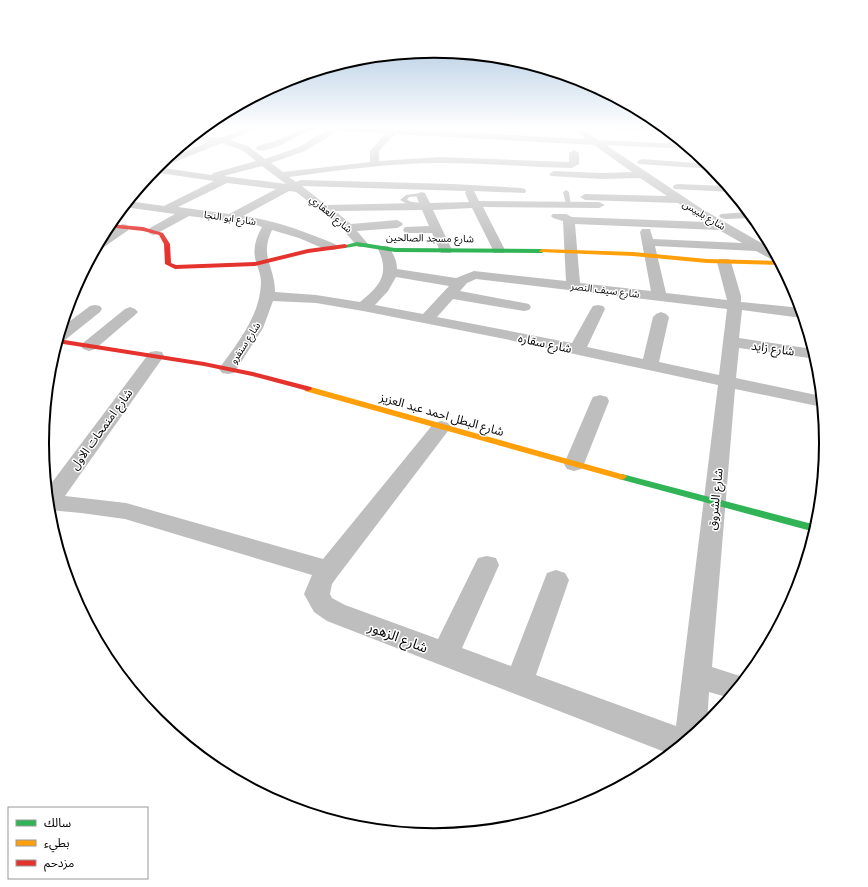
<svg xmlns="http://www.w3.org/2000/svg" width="868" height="887" viewBox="0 0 868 887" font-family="'PT Sans','Noto Sans Arabic',sans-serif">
  <rect width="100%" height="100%" fill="#fff"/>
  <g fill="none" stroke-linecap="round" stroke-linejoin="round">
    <!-- lane -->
    <g fill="#bebebe" fill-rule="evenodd">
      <path d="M716,175L722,179L714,178V176Z"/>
      <path d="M566,190L569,192L571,205L566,204L563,192Z"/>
      <path d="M421,193L423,194V196L409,197L407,200L412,202L423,203V205L411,206L400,200L406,195Z"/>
    </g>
    <!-- street -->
    <g fill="#bebebe" fill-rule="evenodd">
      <path d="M249,127H260L230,140L248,146L265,159L299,147L326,130C323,130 320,129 317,129C302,130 274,154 257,150L256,148L257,146L275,141L308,127L390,128L392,127H400L399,129L586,139L571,127H580L598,140L684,144L690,149L606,145L702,209L772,249L778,259H771L756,251L655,246L666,293L727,300L717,262L719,259H729L731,262L741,296V302L801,308L803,317L802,318L742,310L739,338L813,349L816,359L739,348L736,378L821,396L822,407L735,389L712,667L746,678L730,698L709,692L707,724L670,754L327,621L314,612L304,594L312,575L125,519L81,513L49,510L47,489L150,352L156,351L162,352L164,356L65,496L126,503L323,559L434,423L441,421L448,423L451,427L448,431L337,577L332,584L330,594L332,598L345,605L438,639L478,558L487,556L496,558L499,565L462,648L511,666L547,573L556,570L565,573L569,580L536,675L676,726L718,385L505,339L363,311L316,303L273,301L263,328L234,373L228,374L222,373L219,369C238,342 260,316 261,283C261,276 259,271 257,265C252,251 255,240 262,227L253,224L189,216L154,235L150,234L148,231L150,228L175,214L124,207L128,201L164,206L214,181L152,172L156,167L212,175L213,173L256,161L242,150L222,143L177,161L174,162L169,159L171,157L209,142L189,140L194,136L220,138ZM338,131L386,133L370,151V162L283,172L271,163L305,151ZM395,134L594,145L632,172L602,173L554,171L549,174L551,176L602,179L640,178L667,196L585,194L580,197L585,200L678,203L707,222L572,217L566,214H553L551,216L553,218L563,221L566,281L474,271L456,278L397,269C397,260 393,253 388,246H380L378,249C390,274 380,286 360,302L316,295L275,292C275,265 259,258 272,230L299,238L327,250H335L337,247L335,244C306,232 275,220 243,216L289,191L296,192L338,224L358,247H366L368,244L357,231L397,228L401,226L403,224L401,222L397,220L351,224L335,211L422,210L429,226L405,227L403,230L405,233H432L441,253H451L452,250L433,210L472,208L493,250L494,253H504L505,250L483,207L599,208L605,205L599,202L479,201L474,191L525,193L526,191L525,189L521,188L453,184L301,180L296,182L289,177C340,170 390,163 441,163C485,163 528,167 572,168L579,164V153L574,150L569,153V162L440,157L379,161V151ZM262,166L286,184L224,176ZM227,183L276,189L229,214L178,207ZM302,186L466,191L465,193L469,202L430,203L425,193L421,192L416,195L419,203L326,205ZM575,224L719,230L742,243L653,239L650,229H642L640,232L651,291L580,283ZM396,277L449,286L423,314L375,305L388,291ZM476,279L727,309L719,375L659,362L669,317L666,314L661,312L656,314L653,317L643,359L587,347L605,309L603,306L598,305L593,306L591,309L572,343L437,317L453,299L524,311L529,310L531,307L529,304L524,303L460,291L467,283Z"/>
      <path d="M586,127H664L669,132L590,129Z"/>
      <path d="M642,159L708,164L714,169L639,164L637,162L639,160Z"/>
      <path d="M678,184L727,186L732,192L674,189L673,187L674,185Z"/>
      <path d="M748,212L753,218L725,219L721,218L719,216L721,214Z"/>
      <path d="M123,224L127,225L129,228L127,231L101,249H95C102,238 110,228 123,224Z"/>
      <path d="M95,305L100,306L102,309L100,312L65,340L57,341L62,327L90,306Z"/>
      <path d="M130,307L135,309L138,312L135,315L95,349L89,351L83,349L81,346L83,343L125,309Z"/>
      <path d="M600,395L607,397L609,401L584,464L581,469L574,471L567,469L564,464L591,401L593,397Z"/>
    </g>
    <!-- fast -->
    <g fill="#30b455" fill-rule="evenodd">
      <path d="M357,242L395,248L542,249L545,251L542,253L395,252L357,246L345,248L342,246Z"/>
      <path d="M622,474L816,525L817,526L815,532L619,479L617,477Z"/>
    </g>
    <!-- slow -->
    <g fill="#ff9f0a" fill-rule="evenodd">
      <path d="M542,249L633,252L707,259L779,261L781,265L707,263L633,256L540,252L539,251Z"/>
      <path d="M305,387H311L625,475L627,477L622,480L619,479L305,391L304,389Z"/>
    </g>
    <!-- jam -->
    <g fill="#e5322d" fill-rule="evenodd">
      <path d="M109,224L143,227L163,233L170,244L171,263L176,265L255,262L308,249L345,244L348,246L345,248L308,253L255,266L175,269L165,264L164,244L159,235L143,231L107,227Z"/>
      <path d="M58,339L204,362L253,372L311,387L312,389L308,391L252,376L204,366L57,343Z"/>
    </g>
  </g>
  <!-- sky -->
  <linearGradient id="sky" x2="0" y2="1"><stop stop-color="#97b8d8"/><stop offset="0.51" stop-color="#fff"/><stop offset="1" stop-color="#fff" stop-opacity="0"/></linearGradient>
  <rect width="868" height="251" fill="url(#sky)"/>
  <g text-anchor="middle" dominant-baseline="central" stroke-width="3" stroke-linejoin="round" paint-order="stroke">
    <!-- far-street labels -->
    <g font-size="10" fill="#000" stroke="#fff">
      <text transform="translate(331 214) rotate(40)">شارع العقاري</text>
      <text transform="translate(704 215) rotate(31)">شارع بلبيس</text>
      <text transform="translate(230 218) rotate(8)">شارع ابو النجا</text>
      <text transform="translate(430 238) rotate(1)">شارع مسجد الصالحين</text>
      <text transform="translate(605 290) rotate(7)">شارع سيف النصر</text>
      <text transform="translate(245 343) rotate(-57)">شارع سنفرو</text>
    </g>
    <!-- street labels -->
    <g font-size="12" fill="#000" stroke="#fff">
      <text transform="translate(545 343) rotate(12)">شارع سقاره</text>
      <text transform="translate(773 348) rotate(8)">شارع زايد</text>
      <text transform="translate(442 414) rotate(16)">شارع البطل احمد عبد العزيز</text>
      <text transform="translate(101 429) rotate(-54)">شارع امنمحات الاول</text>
      <text transform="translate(715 499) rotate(-84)">شارع الشروق</text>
    </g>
    <!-- near-street labels -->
    <g font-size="14" fill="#000" stroke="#fff">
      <text transform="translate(398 637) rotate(21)">شارع الزهور</text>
    </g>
  </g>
  <!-- crop -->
  <path d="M0 0H868V887H0ZM49 443a385 385 0 1 1 770 0a385 385 0 1 1-770 0Z" fill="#fff" fill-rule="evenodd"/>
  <path fill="none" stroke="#000" stroke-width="2" d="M49 443a385 385 0 1 1 770 0a385 385 0 1 1-770 0Z"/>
  <!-- legend -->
  <rect x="8" y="807" width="140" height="72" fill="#ffffff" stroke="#999999"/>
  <rect x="16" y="820" width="20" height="6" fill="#30b455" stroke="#999999"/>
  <text x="44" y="827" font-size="12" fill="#000000">سالك</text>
  <rect x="16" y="840" width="20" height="6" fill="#ff9f0a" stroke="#999999"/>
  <text x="44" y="847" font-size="12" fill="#000000">بطيء</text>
  <rect x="16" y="860" width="20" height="6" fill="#e5322d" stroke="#999999"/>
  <text x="44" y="867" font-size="12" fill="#000000">مزدحم</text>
</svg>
